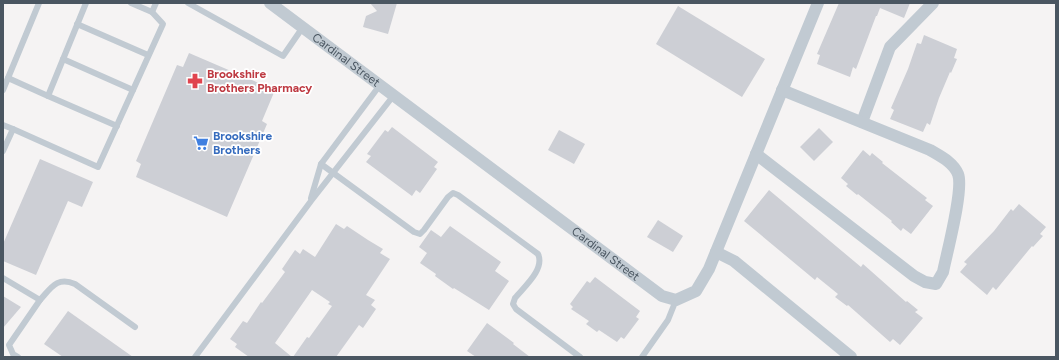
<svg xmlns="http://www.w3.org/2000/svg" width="1059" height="360" viewBox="0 0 1059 360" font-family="Figtree,sans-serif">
  <rect width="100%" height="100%" fill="#f5f3f3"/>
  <!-- building -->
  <g fill="#cdcfd5">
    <path d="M370,3H397L388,34L363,27L366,16L377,11Z"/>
    <path d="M839,3H910L904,18L880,8L877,16H876L856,69L853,67L850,77L817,64L820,55L817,54Z"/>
    <path d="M678,6L765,59L742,97L656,44Z"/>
    <path d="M924,35L957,49L954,58L957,59L951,73L950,72L939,98L930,125L927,123L923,132L890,119L894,110L891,108L908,69L917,43L921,44Z"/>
    <path d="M189,53L275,90L262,121L267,124L227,217L136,177L141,164L136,161L177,65L183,67Z"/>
    <path d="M392,127L438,162L434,167L437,169L420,193L416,190L412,196L366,162L371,156L367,154L385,130L388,132Z"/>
    <path d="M819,128L833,142L814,161L800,147Z"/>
    <path d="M559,130L585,144L574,164L548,150Z"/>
    <path d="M863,150L870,156L872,153L883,162L882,163L927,198L925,200L933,206L911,234L903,228L901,231L891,222L892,221L858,194L857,195L846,186L848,184L841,178Z"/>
    <path d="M40,159L93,182L82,207L68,201L36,275L3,261V244Z"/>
    <path d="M769,190L861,267L863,264L906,302L907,301L918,310L915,312L923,318L900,345L893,339L890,342L848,305L847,306L835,297L838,294L817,277L815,280L744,221Z"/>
    <path d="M1019,204L1046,227L1040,234L1043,236L1033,247L1032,246L996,290L993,287L987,295L960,272L967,264L964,262L994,231L1011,209L1013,211Z"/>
    <path d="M658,220L683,236L673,252L647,237Z"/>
    <path d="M336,224L344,229L347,226L368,240L383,249L380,253L390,259L366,295L375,300L371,305L376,309L363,328L359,325L336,357H293L307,337L309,338L332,306L328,304L330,302L312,290L275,343L292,357H249L235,347L237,344L230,339L243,321L247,323L261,302L262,303L285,272L282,269L295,250L300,254L303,249L315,257Z"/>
    <path d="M450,226L501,262L495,271L509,281L489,310L454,288L453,289L435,276L436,274L420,263L427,253L419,247L431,230L441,237Z"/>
    <path d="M595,277L640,311L636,317L639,319L624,339L621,337L617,342L599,330L597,332L586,324L589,321L571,309L573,307L570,304L587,281L590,283Z"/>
    <path d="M3,296L21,307L3,328Z"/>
    <path d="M68,311L133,357H63L44,344Z"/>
    <path d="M487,323L514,343L513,344L530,357H476L467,351Z"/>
  </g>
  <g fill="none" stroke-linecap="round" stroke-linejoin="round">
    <!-- service -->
    <g stroke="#c1cad2" stroke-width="6">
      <path d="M39,3L8,78L48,96L86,3"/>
      <path d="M131,3L152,12L156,3"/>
      <path d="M188,3L283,56L303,27"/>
      <path d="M77,24L148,55"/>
      <path d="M63,59L133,90"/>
      <path d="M3,90L8,78"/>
      <path d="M48,96L117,126"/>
      <path d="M3,125L13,129L3,151"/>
      <path d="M13,129L98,167L163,24L152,12"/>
      <path d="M321,164L414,232L420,234L424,230L448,197L453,193L458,195L538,254C545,269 525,286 515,298L513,304L516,309L580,357"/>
      <path d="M311,198L321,164L380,85"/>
      <path d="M3,278L40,300C51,288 57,276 75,284L135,327"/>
      <path d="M18,357L13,354L9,345L40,300"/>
      <path d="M195,357L311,201L394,95"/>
      <path d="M642,357L668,320L676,300"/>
    </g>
    <!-- minor -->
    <g stroke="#c1cad2" stroke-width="12">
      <path id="s1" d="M270,3L662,296L676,300L696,291L709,269L818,3"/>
      <path d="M862,122L890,47L933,3"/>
      <path d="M756,154L914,276L925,282L936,284L943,272C947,252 964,189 958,174C953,162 940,156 930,150L782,90"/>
      <path d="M716,252L734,261L851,357"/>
    </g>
  </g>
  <!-- icons -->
  <defs>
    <g id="pharmacy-bare" transform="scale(1.2)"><path d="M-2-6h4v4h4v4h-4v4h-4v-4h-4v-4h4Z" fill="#e0444e" stroke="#fff" stroke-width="2.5" paint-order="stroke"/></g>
    <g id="supermarket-bare" transform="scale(1.2)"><path d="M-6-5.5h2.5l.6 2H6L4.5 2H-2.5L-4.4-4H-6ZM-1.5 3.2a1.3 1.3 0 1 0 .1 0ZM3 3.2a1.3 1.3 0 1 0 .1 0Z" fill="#3f7fe0" stroke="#fff" stroke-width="2.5" paint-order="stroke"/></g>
  </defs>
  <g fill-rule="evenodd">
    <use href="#pharmacy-bare" x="195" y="81"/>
    <use href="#supermarket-bare" x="201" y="143"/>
  </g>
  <g text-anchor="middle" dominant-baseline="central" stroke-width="3.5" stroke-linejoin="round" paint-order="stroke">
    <!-- street labels -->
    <g font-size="12" fill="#4a5661" stroke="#fff">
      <text stroke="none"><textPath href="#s1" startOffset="95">Cardinal Street</textPath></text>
      <text stroke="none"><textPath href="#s1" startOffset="419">Cardinal Street</textPath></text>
    </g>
    <!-- health labels -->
    <g font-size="12" font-weight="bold" fill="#be3a42" stroke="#fff" text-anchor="start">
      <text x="207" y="74">Brookshire<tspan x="207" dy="14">Brothers Pharmacy</tspan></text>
    </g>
    <!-- shop labels -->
    <g font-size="12" font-weight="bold" fill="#366cbe" stroke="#fff" text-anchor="start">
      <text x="213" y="136">Brookshire<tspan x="213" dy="14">Brothers</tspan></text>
    </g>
  </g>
  <!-- border -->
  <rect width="1059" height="360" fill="none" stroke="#4a5661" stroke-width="8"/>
</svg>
